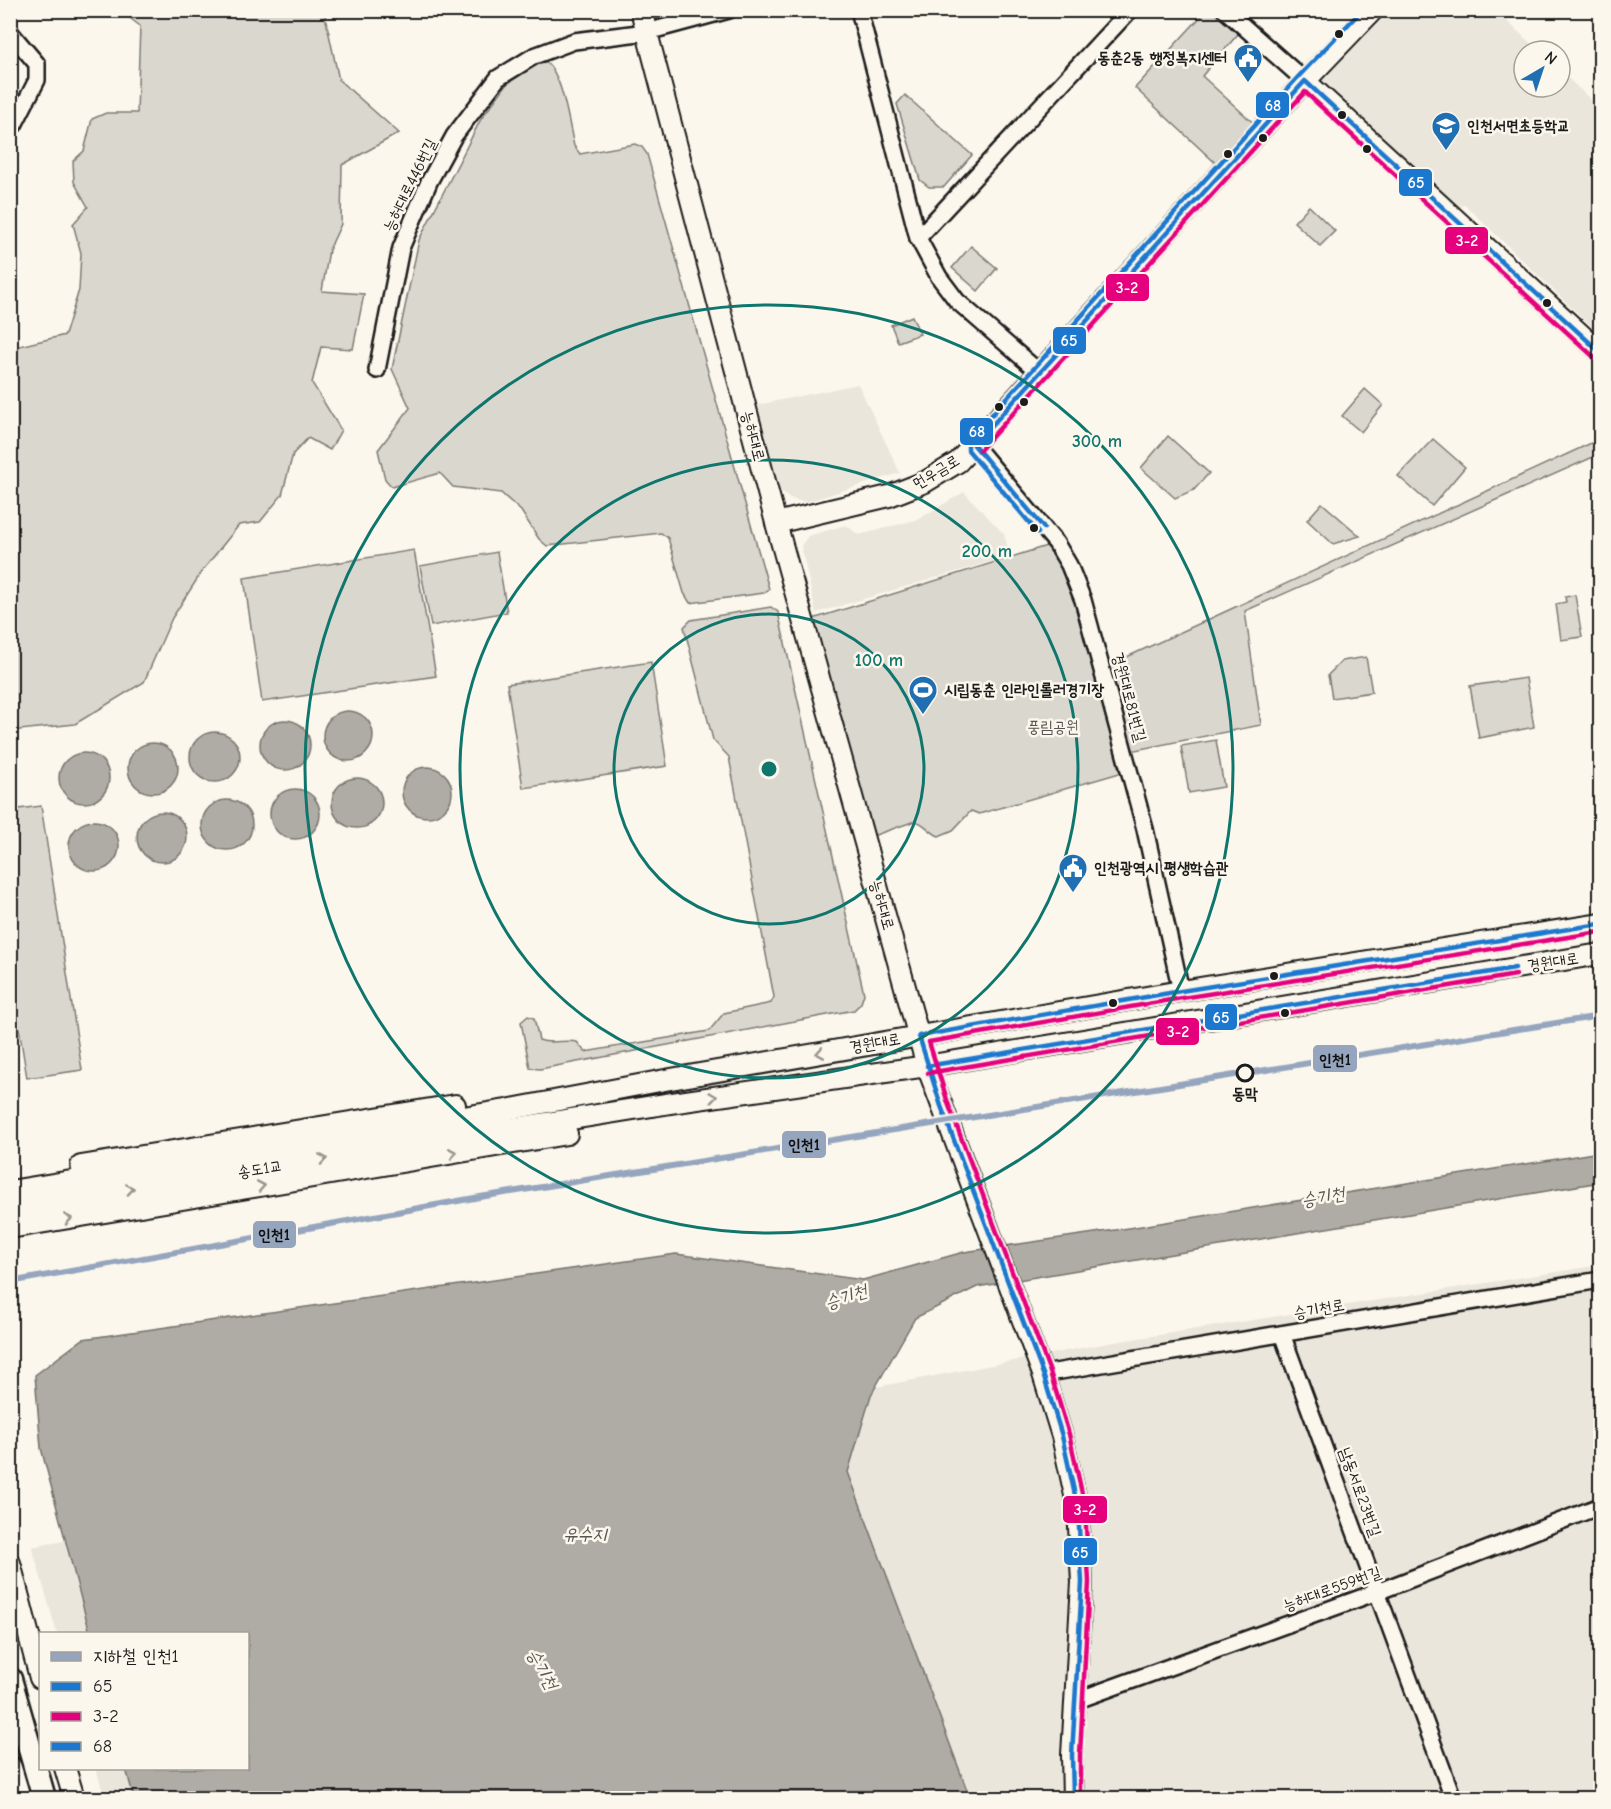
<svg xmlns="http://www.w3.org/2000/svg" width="1611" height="1809" viewBox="0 0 1611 1809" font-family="'Comic Neue','Poor Story',sans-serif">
  <rect width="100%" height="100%" fill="#fbf7ec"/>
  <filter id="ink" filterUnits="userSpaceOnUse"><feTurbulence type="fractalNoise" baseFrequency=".0167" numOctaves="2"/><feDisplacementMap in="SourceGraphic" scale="12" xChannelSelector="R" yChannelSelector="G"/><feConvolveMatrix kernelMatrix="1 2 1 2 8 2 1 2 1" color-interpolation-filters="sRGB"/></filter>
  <g filter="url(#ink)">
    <!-- built -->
    <g fill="#eae6dc">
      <path d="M1373,11H1496L1539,51H1524V87H1560V71L1600,108V335L1464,204L1453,216L1305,81Z"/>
      <path d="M858,384L900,473L806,502L795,500L786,496L775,488L753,406Z"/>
      <path d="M964,492L1004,534L1010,556L816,613L801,546L808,536L846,525L859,535L919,519Z"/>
      <path d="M1600,1265V1798H105L96,1769L248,1768V1634L57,1633L32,1547L1108,1343Z"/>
    </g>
    <!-- green -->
    <g fill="#dad7ce" stroke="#7b7a75" stroke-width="1.5">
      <path d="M121,11H324L339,80L399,133L342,165L341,224L329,250L322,291L364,294L353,349L321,347L312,383L341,430L330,450L308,438L293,454L282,495L260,522L239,525L203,570L172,618L144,682L75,724L11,731V348L65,335L79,290L81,253L73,224L88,207L74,182L73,161L84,151L92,119L106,113H137L140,26Z"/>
      <path d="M1206,11H1225L1244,27L1202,76L1261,130L1224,171L1135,88Z"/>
      <path d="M543,60C562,69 569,125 574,146L580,154L635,144L642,147L647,154L769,589L764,593L690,603L684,593L668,538L661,533L547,546L539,539L521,511L501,493L453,487L440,473L392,487L385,479L378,450L410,408L392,369L419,240L481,119L507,84Z"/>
      <path d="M905,95L972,155L944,187H929L920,180L897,104Z"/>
      <path d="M1309,206L1335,231L1320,246L1294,222Z"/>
      <path d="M971,246L997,268L978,291L952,268Z"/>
      <path d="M912,316L920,334L898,342L891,325Z"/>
      <path d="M1365,389L1383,405L1361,432L1342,416Z"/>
      <path d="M1168,436L1209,473L1194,490L1175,498L1141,468Z"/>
      <path d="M1433,439L1465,467L1432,506L1398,476Z"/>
      <path d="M1600,439V454L1245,611L1261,725L1125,752L1130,770L979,814L971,811L953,830L939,836C929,832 925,823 915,821L864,839L803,622L1056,543L1103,668Z"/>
      <path d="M1322,503L1360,536L1333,544L1307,520Z"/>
      <path d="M414,550L436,676L262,702L244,578Z"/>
      <path d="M497,552L507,612L431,626L420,566Z"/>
      <path d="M1575,595L1582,637L1561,640L1556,604L1566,602L1565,597Z"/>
      <path d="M771,607L778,612L864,994L861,1003L854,1010L540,1069L530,1068L521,1022L528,1016L534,1018L539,1040C552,1045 564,1039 577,1042L585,1052L709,1031L724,1013L771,1003L774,997L729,757L713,740L684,627L691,620Z"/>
      <path d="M1366,657L1372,692L1332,698L1328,675L1342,661Z"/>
      <path d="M651,662L667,766L523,788L507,684Z"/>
      <path d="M1526,678L1534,727L1479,738L1470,686Z"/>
      <path d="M1216,740L1224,787L1189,793L1181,746Z"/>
      <path d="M41,806L82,1070L27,1078L11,978V810Z"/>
    </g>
    <!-- water -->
    <g fill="#afaca5" stroke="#74726e" stroke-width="1.5">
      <circle cx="348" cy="736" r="25"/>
      <circle cx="285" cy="745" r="25"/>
      <circle cx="215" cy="757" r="25"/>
      <circle cx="153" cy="768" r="25"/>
      <circle cx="84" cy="778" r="25"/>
      <circle cx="427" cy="792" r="25"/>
      <circle cx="357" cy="803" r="25"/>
      <circle cx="295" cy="814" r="25"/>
      <circle cx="227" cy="825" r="25"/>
      <circle cx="162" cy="837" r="25"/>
      <circle cx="94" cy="846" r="25"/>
      <path d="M1600,1152V1182L977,1287L915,1318L871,1395L848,1472L970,1798H134L126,1769L248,1768V1634L90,1633L41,1448L35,1375L83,1339L676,1254L863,1280L964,1252L1129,1228Z"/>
    </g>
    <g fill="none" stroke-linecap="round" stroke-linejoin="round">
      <!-- minor casing -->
      <g stroke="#1c1c1c" stroke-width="20">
        <g id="minor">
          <path d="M859,10L918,238L939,277L957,301L1040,373"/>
          <path d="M1225,10L1305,81"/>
          <path d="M10,32L37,64V80L14,125L10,126"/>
          <path d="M918,238L1130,10"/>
          <path d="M377,370L401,248L429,182L454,136L498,78L534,56L574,41L647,32L729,10"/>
          <path d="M974,445L1056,543L1069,565L1083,600L1145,829L1181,991"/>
          <path d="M1282,1334L1453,1798"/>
          <path d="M1043,1374L1600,1280"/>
          <path d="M1075,1701L1377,1592L1600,1506"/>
        </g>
      </g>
      <!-- major casing -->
      <g stroke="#1c1c1c" stroke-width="24">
        <g id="major">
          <path d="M641,10L776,523L927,1066L1043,1374L1062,1436L1078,1509L1082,1582L1072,1755L1073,1798"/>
          <path d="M1305,81L1600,352"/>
          <path d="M776,523L889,496L925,482L958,462L1305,81L1373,10"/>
          <path d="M81,1166L455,1105"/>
          <path d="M10,1191L506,1110L665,1080L1181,991L1600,924"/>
          <path d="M10,1209L671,1103L927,1066L1600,954"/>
          <path d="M10,1228L567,1134"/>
          <path d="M10,1563L40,1678"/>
          <path d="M65,1768L74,1798"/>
        </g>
      </g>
      <!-- highway casing -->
      <g stroke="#1c1c1c" stroke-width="27">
        <g id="highway">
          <path d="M10,1679L44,1798"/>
          <path d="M10,1768L19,1798"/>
        </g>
      </g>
      <!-- minor -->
      <use href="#minor" stroke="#fbf7ec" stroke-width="15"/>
      <!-- major -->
      <use href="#major" stroke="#fbf7ec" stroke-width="20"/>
      <!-- highway -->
      <use href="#highway" stroke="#fbf7ec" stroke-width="22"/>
      <!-- bus-1 casing -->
      <g stroke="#fbf7ec" stroke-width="9">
        <g id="bus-1">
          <path d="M1044,528L974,445L1305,81L1600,352"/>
          <path d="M927,1066L1515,968"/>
          <path d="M1073,1798L1072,1755L1082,1582L1078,1509L1062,1436L1043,1374L941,1106L919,1036L1181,991L1600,924"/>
        </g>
      </g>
      <!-- bus-2 casing -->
      <g stroke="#fbf7ec" stroke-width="9">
        <g id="bus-2">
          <path d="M980,450L1305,92L1595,358"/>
          <path d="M928,1073L1516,975"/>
          <path d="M1080,1798V1755L1089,1582L1085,1507L1069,1434L1050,1372L948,1103L929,1042L1182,998L1600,932"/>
        </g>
      </g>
      <!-- bus-3 casing -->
      <g stroke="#fbf7ec" stroke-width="9">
        <path id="bus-3" d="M1038,533L968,450V441L1299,76L1362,10"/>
      </g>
      <!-- bus-1 -->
      <use href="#bus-1" stroke="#1c78cf" stroke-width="4.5"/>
      <!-- bus-2 -->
      <use href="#bus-2" stroke="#e5007d" stroke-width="4.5"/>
      <!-- bus-3 -->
      <use href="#bus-3" stroke="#1c78cf" stroke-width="4.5"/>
      <!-- metro-1 casing -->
      <g stroke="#fbf7ec" stroke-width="10">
        <path id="metro-1" d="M10,1282L480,1197L1600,1016"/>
      </g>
      <!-- metro-1 -->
      <use href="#metro-1" stroke="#96a5be" stroke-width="6"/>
    </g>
    <!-- one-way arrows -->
    <defs><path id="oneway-chevron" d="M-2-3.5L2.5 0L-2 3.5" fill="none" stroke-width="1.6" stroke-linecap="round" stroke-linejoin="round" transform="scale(1.5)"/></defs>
    <g stroke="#97948e">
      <use href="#oneway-chevron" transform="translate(820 1053) rotate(170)"/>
      <use href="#oneway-chevron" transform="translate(713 1097) rotate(-8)"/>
      <use href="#oneway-chevron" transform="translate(453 1153) rotate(-10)"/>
      <use href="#oneway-chevron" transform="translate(323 1159) rotate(-9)"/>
      <use href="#oneway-chevron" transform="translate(261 1186) rotate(-10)"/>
      <use href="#oneway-chevron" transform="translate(130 1189) rotate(-9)"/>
      <use href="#oneway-chevron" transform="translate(68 1219) rotate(-9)"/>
    </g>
  </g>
  <!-- distance rings -->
  <g fill="none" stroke="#0f766e" stroke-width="3">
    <circle cx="769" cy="769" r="155"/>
    <circle cx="769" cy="769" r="309"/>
    <circle cx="769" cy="769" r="464"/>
  </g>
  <!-- icons -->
  <defs>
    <g id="civic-pin" transform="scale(1.5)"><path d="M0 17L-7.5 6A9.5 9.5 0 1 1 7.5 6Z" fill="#1f6fb2" stroke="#fbf7ec"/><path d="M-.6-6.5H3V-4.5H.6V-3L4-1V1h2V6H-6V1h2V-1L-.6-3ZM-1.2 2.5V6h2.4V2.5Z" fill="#fff"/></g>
    <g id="school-pin" transform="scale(1.5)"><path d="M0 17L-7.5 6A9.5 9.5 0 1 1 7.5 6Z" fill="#1f6fb2" stroke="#fbf7ec"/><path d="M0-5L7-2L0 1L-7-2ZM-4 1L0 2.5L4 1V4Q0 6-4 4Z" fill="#fff"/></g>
    <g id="stadium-pin" transform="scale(1.5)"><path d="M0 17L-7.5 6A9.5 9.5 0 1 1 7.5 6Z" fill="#1f6fb2" stroke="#fbf7ec"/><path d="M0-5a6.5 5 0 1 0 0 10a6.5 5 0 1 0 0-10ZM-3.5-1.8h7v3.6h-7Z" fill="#fff"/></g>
  </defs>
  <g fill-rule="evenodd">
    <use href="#civic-pin" x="1248" y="58"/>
    <use href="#school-pin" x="1446" y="126"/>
    <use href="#stadium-pin" x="923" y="690"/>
    <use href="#civic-pin" x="1073" y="868"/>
  </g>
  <!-- markers -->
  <g fill="#1c1c1c" stroke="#fbf7ec" stroke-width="2">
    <circle cx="1339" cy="34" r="5"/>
    <circle cx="1342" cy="115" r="5"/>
    <circle cx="1263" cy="138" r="5"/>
    <circle cx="1367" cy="149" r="5"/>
    <circle cx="1228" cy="154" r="5"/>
    <circle cx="1547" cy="303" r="5"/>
    <circle cx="1024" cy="402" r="5"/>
    <circle cx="999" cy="407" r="5"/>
    <circle cx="1034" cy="528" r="5"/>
    <circle cx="1274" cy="976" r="5"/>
    <circle cx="1113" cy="1003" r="5"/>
    <circle cx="1285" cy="1013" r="5"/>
  </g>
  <circle fill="#fbf7ec" stroke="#1c1c1c" stroke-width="3" cx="1245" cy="1073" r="8"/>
  <g text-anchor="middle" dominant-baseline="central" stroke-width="5" stroke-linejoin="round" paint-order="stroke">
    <!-- poi labels -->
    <g font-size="16" font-weight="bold" fill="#1c1c1c" stroke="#fbf7ec" text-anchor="start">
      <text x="1227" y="58" text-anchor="end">동춘2동 행정복지센터</text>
      <text x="1467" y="126">인천서면초등학교</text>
      <text x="944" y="690">시립동춘 인라인롤러경기장</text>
      <text x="1094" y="868">인천광역시 평생학습관</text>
    </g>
    <!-- street labels -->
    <g font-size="16" fill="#1c1c1c" stroke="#fbf7ec">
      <text transform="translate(410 185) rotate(-64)">능허대로446번길</text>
      <text transform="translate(753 436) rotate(75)">능허대로</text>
      <text transform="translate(936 472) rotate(-31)">먼우금로</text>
      <text transform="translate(1129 697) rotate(75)">경원대로81번길</text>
      <text transform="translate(882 905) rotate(74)">능허대로</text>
      <text transform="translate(1553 962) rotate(-9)">경원대로</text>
      <text transform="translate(875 1043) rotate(-10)">경원대로</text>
      <text transform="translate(260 1169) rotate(-9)">송도1교</text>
      <text transform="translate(1319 1309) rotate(-10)">승기천로</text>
      <text transform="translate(1360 1492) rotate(70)">남동서로23번길</text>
      <text transform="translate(1332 1589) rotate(-20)">능허대로559번길</text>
    </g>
    <!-- park labels -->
    <g font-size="16" fill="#555451" stroke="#fbf7ec">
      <text x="1053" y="727">풍림공원</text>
    </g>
    <!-- stop labels -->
    <g font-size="16" font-weight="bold" fill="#1c1c1c" stroke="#fbf7ec">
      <text x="1245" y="1094">동막</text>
    </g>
    <!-- water labels -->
    <g font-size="18" font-style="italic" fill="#575653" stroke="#fbf7ec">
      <text transform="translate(1323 1197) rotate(-10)">승기천</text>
      <text transform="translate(846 1297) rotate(-18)">승기천</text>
      <text x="585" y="1534">유수지</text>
      <text transform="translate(542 1669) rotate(61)">승기천</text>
    </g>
  </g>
  <circle cx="769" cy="769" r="9" fill="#0f766e" stroke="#fbf7ec" stroke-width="3"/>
  <g font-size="18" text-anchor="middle" font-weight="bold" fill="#0f766e" stroke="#fbf7ec" stroke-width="5" stroke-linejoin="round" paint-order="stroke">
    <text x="1097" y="447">300 m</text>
    <text x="987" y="557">200 m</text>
    <text x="879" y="666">100 m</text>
  </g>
  <g stroke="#fbf7ec" stroke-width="2">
    <rect x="1255" y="91" width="35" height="28" rx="6" fill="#1c78cf"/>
    <rect x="1398" y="168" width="35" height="29" rx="6" fill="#1c78cf"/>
    <rect x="1444" y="226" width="45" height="29" rx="6" fill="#e5007d"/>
    <rect x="1105" y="273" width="45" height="29" rx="6" fill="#e5007d"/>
    <rect x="1052" y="326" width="35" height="29" rx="6" fill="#1c78cf"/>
    <rect x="959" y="417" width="35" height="29" rx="6" fill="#1c78cf"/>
    <rect x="1204" y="1003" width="34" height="28" rx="6" fill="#1c78cf"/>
    <rect x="1155" y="1017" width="45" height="29" rx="6" fill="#e5007d"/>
    <rect x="1312" y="1044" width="46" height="29" rx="6" fill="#96a5be"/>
    <rect x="781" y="1130" width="46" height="29" rx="6" fill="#96a5be"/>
    <rect x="252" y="1220" width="45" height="29" rx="6" fill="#96a5be"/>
    <rect x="1062" y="1495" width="46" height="29" rx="6" fill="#e5007d"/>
    <rect x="1063" y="1537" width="35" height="29" rx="6" fill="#1c78cf"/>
  </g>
  <g font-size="16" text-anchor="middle" font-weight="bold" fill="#fff">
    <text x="1273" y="111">68</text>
    <text x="1416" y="188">65</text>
    <text x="1467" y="246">3-2</text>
    <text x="1127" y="293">3-2</text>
    <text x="1069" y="346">65</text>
    <text x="977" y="437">68</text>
    <text x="1221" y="1023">65</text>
    <text x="1178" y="1037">3-2</text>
    <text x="1085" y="1515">3-2</text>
    <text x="1080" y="1558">65</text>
  </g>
  <g font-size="16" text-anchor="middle" font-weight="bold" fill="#111">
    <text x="1335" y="1065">인천1</text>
    <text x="804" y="1150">인천1</text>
    <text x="274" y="1240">인천1</text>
  </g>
  <!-- margin -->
  <rect width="1611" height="1809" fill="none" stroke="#fbf7ec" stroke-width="36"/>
  <rect x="18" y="18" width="1575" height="1773" fill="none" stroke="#1c1c1c" stroke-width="2" filter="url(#ink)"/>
  <!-- legend -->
  <rect x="39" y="1632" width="210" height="138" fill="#fbf7ec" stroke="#a29f99" stroke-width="1.5"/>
  <rect x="51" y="1652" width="30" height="9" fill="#96a5be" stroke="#a29f99" stroke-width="1.5"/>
  <text x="93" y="1662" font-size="18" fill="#1c1c1c">지하철 인천1</text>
  <rect x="51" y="1682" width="30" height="9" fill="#1c78cf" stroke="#a29f99" stroke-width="1.5"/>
  <text x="93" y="1692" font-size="18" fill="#1c1c1c">65</text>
  <rect x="51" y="1712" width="30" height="9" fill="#e5007d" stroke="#a29f99" stroke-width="1.5"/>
  <text x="93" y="1722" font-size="18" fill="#1c1c1c">3-2</text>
  <rect x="51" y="1742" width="30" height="9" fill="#1c78cf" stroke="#a29f99" stroke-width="1.5"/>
  <text x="93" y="1752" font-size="18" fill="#1c1c1c">68</text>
  <!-- north arrow -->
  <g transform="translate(1542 69) rotate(39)"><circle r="28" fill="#fbf7ec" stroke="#a29f99" stroke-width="1.5"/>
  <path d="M0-4.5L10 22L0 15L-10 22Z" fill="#1f6fb2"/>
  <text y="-9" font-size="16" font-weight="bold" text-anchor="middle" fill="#1c1c1c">N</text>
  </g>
</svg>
